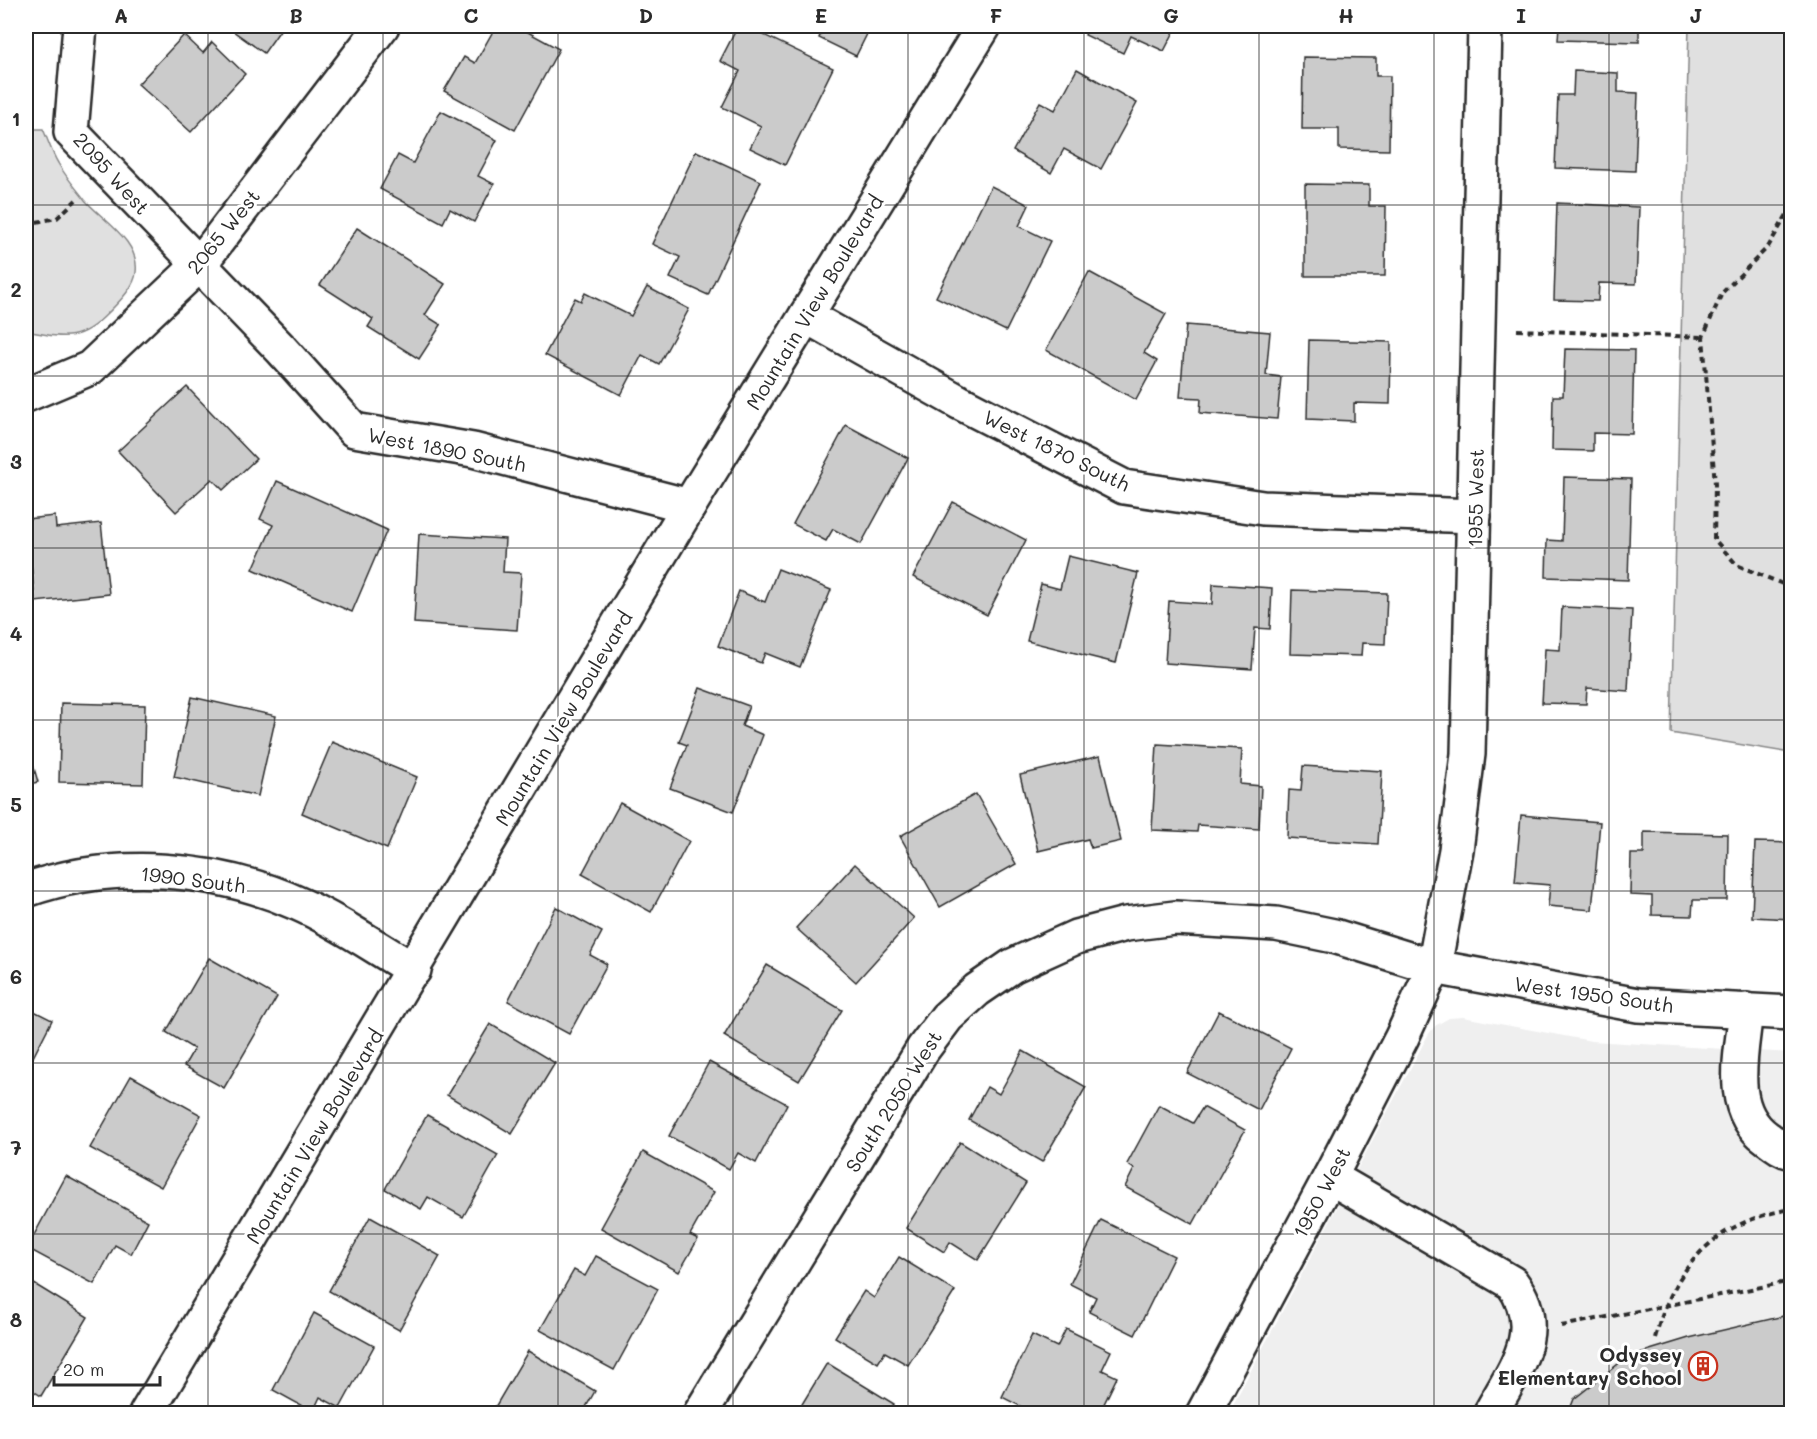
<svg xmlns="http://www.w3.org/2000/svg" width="1817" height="1439" viewBox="0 0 1817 1439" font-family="Mali,sans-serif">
  <rect width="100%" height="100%" fill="#fff"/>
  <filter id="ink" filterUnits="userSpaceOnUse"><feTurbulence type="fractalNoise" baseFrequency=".0167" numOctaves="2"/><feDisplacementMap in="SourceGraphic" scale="12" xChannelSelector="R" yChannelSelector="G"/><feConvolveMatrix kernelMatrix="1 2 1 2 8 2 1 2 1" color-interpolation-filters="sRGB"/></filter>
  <g filter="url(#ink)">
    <!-- built -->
    <path fill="#efefef" d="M1463,1017L1591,1041L1791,1053V1413L1228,1414L1428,1035L1435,1026L1449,1018Z"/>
    <!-- green -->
    <g fill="#e0e0e0" stroke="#868686" stroke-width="1.5">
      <path d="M1689,26H1791V753L1671,733Z"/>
      <path d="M26,129H43C48,140 52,153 58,163C65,176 76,188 85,200C102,220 140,241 136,272C135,287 118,303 108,313C79,343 64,338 26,331Z"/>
    </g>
    <!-- building -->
    <g fill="#cbcbcb" stroke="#2b2b2b" stroke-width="1.5">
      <path d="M226,26H283L264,53Z"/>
      <path d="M496,26H517L559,49L515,130L444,91L464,57L475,63Z"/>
      <path d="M738,26H745L833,68L785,165L750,148L761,126L722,107L740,71L720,61Z"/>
      <path d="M824,26H871L856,56L819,38Z"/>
      <path d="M1089,26H1177L1164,51L1131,36L1123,53L1085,35Z"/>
      <path d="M1559,26H1639V42L1558,40Z"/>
      <path d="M184,35L203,53L212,42L245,74L191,132L138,84Z"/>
      <path d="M1303,57L1376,58V76H1390L1389,150L1339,149V129H1302Z"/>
      <path d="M1077,69L1137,103L1101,169L1064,149L1051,173L1013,151L1040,102L1055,110Z"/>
      <path d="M1574,71L1618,73V92L1638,93L1635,171L1555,168L1558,95H1573Z"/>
      <path d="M441,111L497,140L478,176L494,184L474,222L450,209L443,223L380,189L398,155L413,163Z"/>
      <path d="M696,151L761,181L708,295L670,278L680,257L652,244Z"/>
      <path d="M1305,184L1369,185V206H1386L1385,276H1305Z"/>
      <path d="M991,186L1029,205L1019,226L1050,241L1006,331L936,297Z"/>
      <path d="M1557,203L1639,207L1636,284L1599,283L1598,301L1554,300Z"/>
      <path d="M357,228L445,284L425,315L441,325L419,359L368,327L373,319L320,285Z"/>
      <path d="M1089,272L1166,314L1144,353L1157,361L1136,400L1046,350Z"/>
      <path d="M647,287L689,309L659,364L642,355L621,395L545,355L575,298L581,301L585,293L631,316Z"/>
      <path d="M1186,325L1270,332L1266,375L1281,377L1277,419L1200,413L1201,398L1180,397Z"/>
      <path d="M1309,340L1391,342L1390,404L1354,403V421L1307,419Z"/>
      <path d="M1565,349L1634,350L1632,434L1593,433V451L1552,450L1553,396H1563Z"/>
      <path d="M187,387L256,459L223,490L212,479L176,512L118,451Z"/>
      <path d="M846,425L908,458L861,544L833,529L826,541L793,524Z"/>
      <path d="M1564,477L1631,479L1628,580L1546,577L1547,540L1562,541Z"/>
      <path d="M277,481L387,530L352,612L253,569L273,525L260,519Z"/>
      <path d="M953,502L1026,540L987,615L913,577Z"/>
      <path d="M55,516L56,528L101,523L109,594L35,602L31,563H26V519Z"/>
      <path d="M419,534L505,539L503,572L521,573L517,630L414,623Z"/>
      <path d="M1068,556L1138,573L1116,663L1027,641L1041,584L1060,589Z"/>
      <path d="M778,569L831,590L800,667L765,653L761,663L718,646L739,591L765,602Z"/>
      <path d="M1213,584L1272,588L1270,629L1255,628L1252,669L1165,663L1169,601L1212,604Z"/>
      <path d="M1292,590L1387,593L1385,644L1362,643L1361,656L1290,654Z"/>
      <path d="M1562,607L1632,610L1628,691L1587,688L1586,704L1542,703L1545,649L1560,650Z"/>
      <path d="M700,688L749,706L742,726L763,735L733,812L670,788L687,745L679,742Z"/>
      <path d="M192,697L276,716L258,796L174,777Z"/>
      <path d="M61,703L145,705L143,784L59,782Z"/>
      <path d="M26,740L38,782L26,785Z"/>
      <path d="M332,742L417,777L387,849L302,813Z"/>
      <path d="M1157,744L1242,749L1240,784L1261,786L1259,829L1198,825L1197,832L1152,830Z"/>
      <path d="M1100,756L1121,841L1091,848L1088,839L1038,851L1020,775Z"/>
      <path d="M1303,766L1382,771L1378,844L1287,838L1289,790L1301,791Z"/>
      <path d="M976,794L1016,864L940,907L900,836Z"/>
      <path d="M620,803L689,841L651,912L582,874Z"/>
      <path d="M1521,815L1600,822L1592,910L1548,906L1550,885L1515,882Z"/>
      <path d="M1644,832L1728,834L1727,900H1693L1692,916L1652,915V896L1630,895L1631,854H1644Z"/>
      <path d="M1755,842L1792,843V919L1752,917Z"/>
      <path d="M855,864L914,918L856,982L796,928Z"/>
      <path d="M556,907L602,932L590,955L607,964L569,1034L508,1001Z"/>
      <path d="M209,958L277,997L224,1088L184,1066L194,1049L166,1032Z"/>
      <path d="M767,965L842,1010L799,1081L724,1036Z"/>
      <path d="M26,1007L52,1020L26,1071Z"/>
      <path d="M1219,1011L1291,1048L1259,1110L1187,1073Z"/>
      <path d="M490,1024L555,1063L512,1134L447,1095Z"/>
      <path d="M1023,1051L1086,1087L1042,1162L969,1120L987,1087L999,1094Z"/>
      <path d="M709,1062L787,1104L756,1163L738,1153L729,1169L669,1136Z"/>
      <path d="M131,1076L201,1115L161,1187L90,1148Z"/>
      <path d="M1159,1105L1193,1123L1203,1107L1245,1130L1193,1224L1125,1187L1134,1169L1127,1164Z"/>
      <path d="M427,1115L498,1155L463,1217L428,1197L421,1209L385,1189Z"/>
      <path d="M960,1142L1026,1183L978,1260L950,1242L944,1252L906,1228Z"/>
      <path d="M643,1152L714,1192L690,1235L698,1239L679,1272L601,1228Z"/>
      <path d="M66,1176L148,1221L131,1254L115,1245L94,1284L27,1248Z"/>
      <path d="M370,1217L440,1256L399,1330L329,1291Z"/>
      <path d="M1101,1220L1174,1256L1135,1335L1089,1312L1096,1297L1070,1284Z"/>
      <path d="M596,1256L658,1289L614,1370L540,1330L574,1270L585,1276Z"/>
      <path d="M899,1257L955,1291L908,1365L885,1352L878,1363L835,1337L864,1291L874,1298Z"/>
      <path d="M26,1279L88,1317L41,1396L26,1386Z"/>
      <path d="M314,1313L374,1346L340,1408L320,1397L313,1412L273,1390Z"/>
      <path d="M1792,1314V1414H1568L1574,1399L1627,1357L1689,1338Z"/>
      <path d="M1066,1329L1111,1351L1102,1370L1117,1377L1099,1414L1082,1406L1078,1414H1036L1002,1397L1032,1335L1057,1347Z"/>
      <path d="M528,1351L595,1391L582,1414H491Z"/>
      <path d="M827,1363L894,1404L887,1414H796Z"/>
    </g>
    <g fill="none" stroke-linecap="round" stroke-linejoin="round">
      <!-- minor casing -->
      <g stroke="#2b2b2b" stroke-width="38">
        <g id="minor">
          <path d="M80,26L71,132L281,349L354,430L473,450L689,506"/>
          <path d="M806,316L959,402L1124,487L1263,508L1474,516"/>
          <path d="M26,395L90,368L199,265L382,26"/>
          <path d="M26,890C113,859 215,866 299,904C338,921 376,948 414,970"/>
          <path d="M1746,1010C1742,1053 1726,1109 1767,1138C1775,1144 1782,1150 1792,1152"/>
          <path d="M1330,1177L1512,1283C1547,1330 1514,1370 1490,1414"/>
          <path d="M146,1414L689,506L984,26"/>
          <path d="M700,1414L923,1049L947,1017L977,990L1012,966L1076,937L1126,924L1175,918L1276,924L1334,936L1434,967L1638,1005L1792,1013"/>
          <path d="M1203,1414L1330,1177L1402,1037L1434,967L1456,850L1468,754L1485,26"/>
        </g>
      </g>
      <!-- path -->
      <g stroke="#2b2b2b" stroke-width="4" stroke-dasharray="6 4.5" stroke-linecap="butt">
        <path d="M1792,206L1768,247L1722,293L1703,337L1715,484L1714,539L1737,565L1792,588"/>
        <path d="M26,224L57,218L76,200"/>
        <path d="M26,310V312"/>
        <path d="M1517,330L1703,337"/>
        <path d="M1561,1326L1792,1281"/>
        <path d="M1655,1338C1675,1265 1715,1221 1792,1209"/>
      </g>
      <!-- minor -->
      <use href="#minor" stroke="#fff" stroke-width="33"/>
    </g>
  </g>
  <!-- grid -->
  <path fill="none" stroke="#2b2b2b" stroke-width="1.5" stroke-opacity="0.55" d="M208,26V1414M383,26V1414M558,26V1414M733,26V1414M908,26V1414M1084,26V1414M1259,26V1414M1434,26V1414M1609,26V1414M26,205H1792M26,376H1792M26,548H1792M26,720H1792M26,891H1792M26,1063H1792M26,1234H1792"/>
  <!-- icons -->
  <defs>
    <g id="building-ring" transform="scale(1.5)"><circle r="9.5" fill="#fff" stroke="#c8321e" stroke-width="1.5"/><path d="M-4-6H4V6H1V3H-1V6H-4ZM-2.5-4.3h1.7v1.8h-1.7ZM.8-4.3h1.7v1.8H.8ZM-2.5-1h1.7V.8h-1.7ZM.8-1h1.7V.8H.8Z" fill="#c8321e"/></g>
  </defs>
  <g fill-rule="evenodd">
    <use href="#building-ring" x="1703" y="1366"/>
  </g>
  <g text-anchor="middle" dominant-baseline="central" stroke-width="6" stroke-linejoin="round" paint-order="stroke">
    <!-- street labels -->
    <g font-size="20" fill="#2b2b2b" stroke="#fff">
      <text transform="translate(112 173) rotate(48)">2095 West</text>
      <text transform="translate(223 231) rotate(-51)">2065 West</text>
      <text transform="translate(814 302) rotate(-59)">Mountain View Boulevard</text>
      <text transform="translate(447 449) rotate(11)">West 1890 South</text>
      <text transform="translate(1057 450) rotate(26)">West 1870 South</text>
      <text transform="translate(1475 498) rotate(-89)">1955 West</text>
      <text transform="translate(563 718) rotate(-59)">Mountain View Boulevard</text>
      <text transform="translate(193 879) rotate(7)">1990 South</text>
      <text transform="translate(1594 994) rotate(8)">West 1950 South</text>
      <text transform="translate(893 1101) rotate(-58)">South 2050 West</text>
      <text transform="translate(314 1136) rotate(-59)">Mountain View Boulevard</text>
      <text transform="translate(1321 1192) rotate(-62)">1950 West</text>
    </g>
    <!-- poi labels -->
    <g font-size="20" font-weight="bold" fill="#2b2b2b" stroke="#fff" text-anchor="end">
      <text x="1682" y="1354">Odyssey<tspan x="1682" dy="23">Elementary School</tspan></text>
    </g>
  </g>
  <!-- margin -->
  <rect width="1817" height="1439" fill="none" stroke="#fff" stroke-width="66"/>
  <!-- scale -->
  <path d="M54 1376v9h106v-9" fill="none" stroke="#2b2b2b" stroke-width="3"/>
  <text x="63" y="1376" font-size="18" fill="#2b2b2b" stroke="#ffffff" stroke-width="4.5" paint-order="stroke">20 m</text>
  <rect x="33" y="33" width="1751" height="1373" fill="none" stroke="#2b2b2b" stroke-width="2"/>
  <g font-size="20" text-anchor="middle" font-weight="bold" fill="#2b2b2b">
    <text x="121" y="23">A</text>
    <text x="296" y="23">B</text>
    <text x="471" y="23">C</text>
    <text x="646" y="23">D</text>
    <text x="821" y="23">E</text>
    <text x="996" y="23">F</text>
    <text x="1171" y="23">G</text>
    <text x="1346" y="23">H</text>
    <text x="1521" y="23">I</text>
    <text x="1696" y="23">J</text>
    <text x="16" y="126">1</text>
    <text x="16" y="297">2</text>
    <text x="16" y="469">3</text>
    <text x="16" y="641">4</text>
    <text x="16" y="812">5</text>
    <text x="16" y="984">6</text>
    <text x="16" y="1155">7</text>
    <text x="16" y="1327">8</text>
  </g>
</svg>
